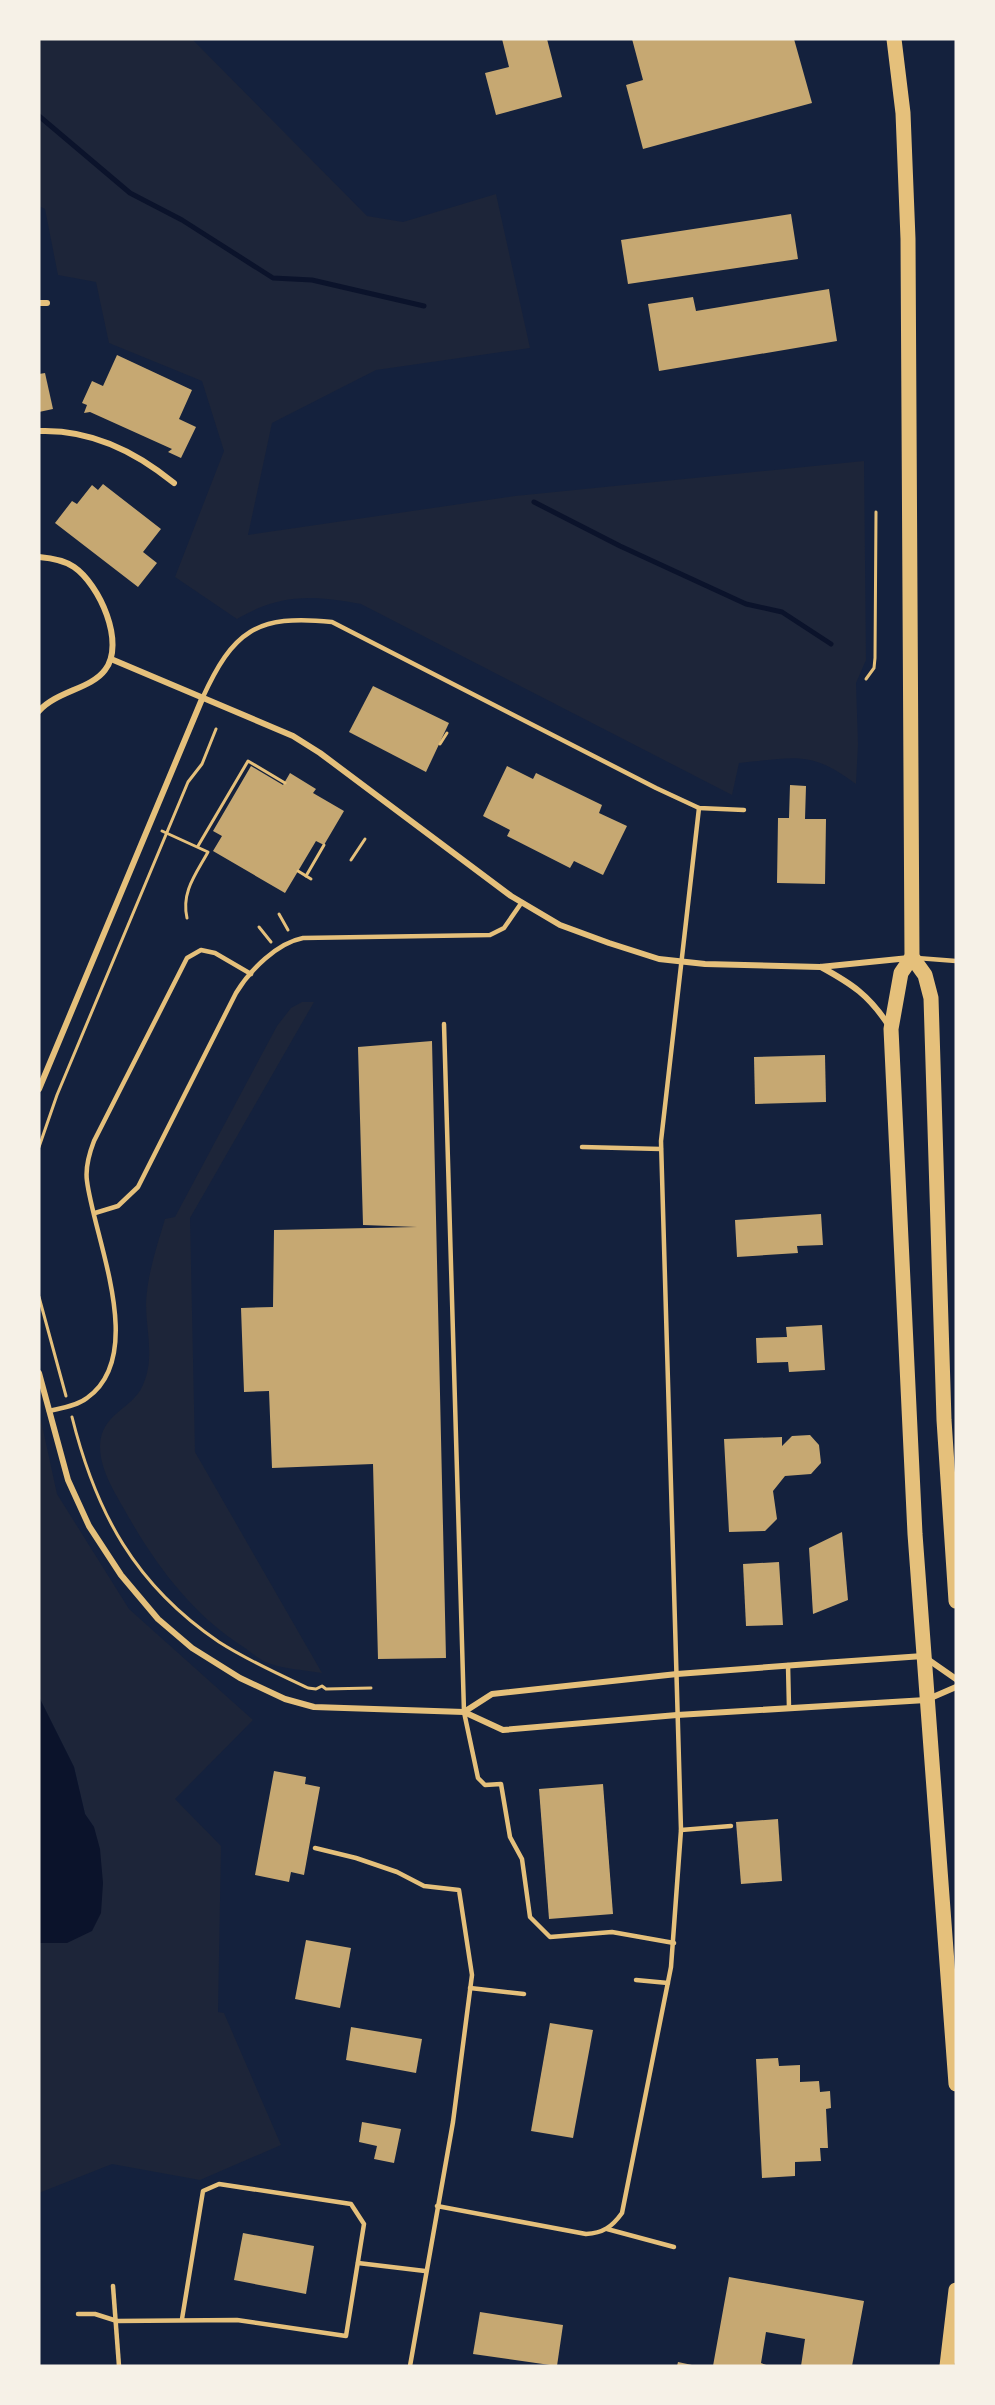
<svg xmlns="http://www.w3.org/2000/svg" width="995" height="2405" viewBox="0 0 995 2405" font-family="Lato,sans-serif">
  <rect width="100%" height="100%" fill="#14213d"/>
  <!-- green -->
  <g fill="#1d2539">
    <path d="M39,39H192L367,216L403,222L496,194L530,348L376,370L272,423L248,535L515,496L864,461L866,660L856,683L858,744L856,784C809,749 794,758 739,763L732,795L361,604C313,595 281,593 237,619L175,577L224,451L202,381L109,343L96,282L58,275L45,209L39,206Z"/>
    <path d="M302,1002H314L190,1218L195,1452L322,1673C304,1670 284,1669 268,1663C260,1660 252,1653 245,1648C191,1614 155,1564 124,1509C113,1489 100,1469 100,1446C101,1413 132,1410 143,1385C155,1358 146,1331 146,1304C147,1275 157,1246 165,1219L175,1217L277,1026L291,1008Z"/>
    <path d="M39,1411L57,1494L129,1609L253,1720L175,1799L221,1846L218,2012L224,2013L281,2145L200,2180L112,2164L39,2193V1943H67L94,1827L85,1814L74,1767L39,1697Z"/>
  </g>
  <!-- water -->
  <path fill="#0b132b" d="M39,1697L74,1767L85,1814L94,1827L100,1849L103,1883L101,1913L92,1931L67,1943H39Z"/>
  <g fill="none" stroke-linecap="round" stroke-linejoin="round">
    <!-- stream -->
    <g stroke="#0b132b" stroke-width="5">
      <path d="M39,116L130,193L182,220L273,278L312,280L424,306"/>
      <path d="M534,502L620,546L746,604L782,612L831,644"/>
    </g>
  </g>
  <!-- building -->
  <g fill="#c6a872">
    <path d="M502,39H547L562,97L496,115L485,73L509,67Z"/>
    <path d="M632,39H794L812,103L643,149L626,85L643,80Z"/>
    <path d="M791,214L798,259L628,284L621,240Z"/>
    <path d="M829,289L837,341L659,371L648,304L693,297L696,311Z"/>
    <path d="M117,355L192,390L179,419L196,427L181,458L168,452L172,449L90,412L84,413L87,405L82,403L92,381L103,386Z"/>
    <path d="M45,373L53,409L39,412V374Z"/>
    <path d="M103,484L161,529L143,552L157,563L138,587L55,523L72,501L77,504L92,485L98,490Z"/>
    <path d="M373,686L449,723L426,772L349,732Z"/>
    <path d="M251,766L283,785L290,773L316,789L313,793L344,811L324,845L316,841L285,893L213,851L222,836L213,831Z"/>
    <path d="M507,766L533,779L536,773L602,805L599,813L627,826L603,875L574,861L570,868L507,836L510,830L483,816Z"/>
    <path d="M790,785L806,786L805,819H826L825,884L777,883L778,818H789Z"/>
    <path d="M432,1041L446,1658L378,1659L373,1464L272,1468L269,1391L244,1392L241,1308L273,1307L274,1230L417,1227L363,1225L358,1047Z"/>
    <path d="M825,1055L826,1102L755,1104L754,1057Z"/>
    <path d="M821,1214L823,1245L797,1246L798,1253L737,1257L735,1220Z"/>
    <path d="M822,1325L825,1370L789,1372L788,1362L757,1363L756,1338L787,1337L786,1327Z"/>
    <path d="M810,1435L819,1445L821,1463L811,1474L785,1476L773,1491L777,1519L765,1531L729,1532L724,1439L782,1437V1446L792,1436Z"/>
    <path d="M842,1532L848,1600L813,1614L809,1548Z"/>
    <path d="M779,1562L783,1625L746,1626L743,1564Z"/>
    <path d="M274,1771L306,1777L305,1784L320,1787L304,1875L291,1872L289,1882L255,1875Z"/>
    <path d="M603,1784L613,1914L549,1919L539,1789Z"/>
    <path d="M778,1819L782,1881L741,1884L736,1822Z"/>
    <path d="M306,1940L351,1948L340,2008L295,1999Z"/>
    <path d="M550,2023L593,2030L573,2138L531,2131Z"/>
    <path d="M351,2027L422,2039L416,2073L346,2060Z"/>
    <path d="M778,2058L779,2066L800,2065V2082L819,2081L820,2092L830,2091L831,2108L826,2109L828,2148H820L821,2161L795,2162V2176L762,2178L756,2059Z"/>
    <path d="M362,2122L401,2129L394,2163L374,2159L377,2146L359,2142Z"/>
    <path d="M243,2233L314,2246L306,2294L234,2280Z"/>
    <path d="M729,2277L864,2301L852,2366H801L805,2339L766,2332L761,2363L769,2366H713Z"/>
    <path d="M480,2312L563,2325L557,2366L473,2354Z"/>
    <path d="M678,2362L692,2365V2366H677Z"/>
  </g>
  <g fill="none" stroke-linecap="round" stroke-linejoin="round">
    <!-- path -->
    <g stroke="#e5c07b" stroke-width="3">
      <path d="M866,679L874,668L875,658L876,512"/>
      <path d="M440,744L447,733"/>
      <path d="M162,831L208,852C196,874 181,892 187,918"/>
      <path d="M198,846L248,761L285,783"/>
      <path d="M351,860L365,839"/>
      <path d="M298,871L311,879"/>
      <path d="M306,876L324,845"/>
      <path d="M279,914L288,930"/>
      <path d="M259,927L271,942"/>
      <path d="M39,1147L57,1095L188,782L202,764L216,729"/>
      <path d="M39,1297L66,1396"/>
      <path d="M72,1417C96,1513 135,1585 219,1642C247,1660 278,1674 308,1688L316,1689L322,1686L326,1689L371,1688"/>
    </g>
    <!-- service -->
    <g stroke="#e5c07b" stroke-width="4.5">
      <path d="M202,699C233,631 256,614 332,622L656,788L699,808L744,810"/>
      <path d="M917,958L956,961"/>
      <path d="M444,1024L464,1712L478,1778L485,1785L501,1784L510,1837L522,1859L530,1917L550,1937L612,1932L674,1943"/>
      <path d="M582,1147L661,1149"/>
      <path d="M95,1213L118,1206L138,1187L236,993C250,970 277,943 303,938L490,935L504,928L522,902"/>
      <path d="M49,1411C61,1408 77,1406 87,1398C148,1355 94,1238 87,1181C85,1167 89,1154 94,1141L187,958L201,950L215,953L251,974"/>
      <path d="M788,1665L789,1708"/>
      <path d="M681,1830L731,1826"/>
      <path d="M315,1848L356,1858L397,1872L424,1886L459,1890L472,1975L453,2122L410,2366"/>
      <path d="M636,1980L668,1983"/>
      <path d="M470,1988L524,1994"/>
      <path d="M437,2206L586,2234C603,2233 612,2227 622,2213L671,1967L681,1830L661,1141L699,808"/>
      <path d="M607,2229L674,2247"/>
      <path d="M358,2263L425,2271"/>
      <path d="M113,2286L119,2366"/>
      <path d="M78,2314H95L117,2321L237,2320L346,2336L364,2224L351,2204L219,2184L203,2191L182,2319"/>
    </g>
    <!-- minor -->
    <g stroke="#e5c07b" stroke-width="6">
      <path d="M39,303H47"/>
      <path d="M39,431C91,429 135,451 174,483"/>
      <path d="M39,557C51,558 64,560 74,567C99,584 126,643 105,670C91,689 57,691 39,711"/>
      <path d="M111,659L293,736L320,753L511,896L560,925L609,943L659,959L705,964L820,967L909,958"/>
      <path d="M821,967C852,984 869,995 889,1026"/>
      <path d="M39,1089L202,699"/>
      <path d="M39,1373L68,1480L89,1526L121,1575L158,1619L192,1648L240,1678L285,1699L314,1707L464,1712L503,1730L677,1715L926,1700L956,1687"/>
      <path d="M464,1712L492,1694L677,1674L823,1663L923,1656L956,1679"/>
    </g>
    <!-- trunk -->
    <g stroke="#e5c07b" stroke-width="15">
      <path d="M894,39L903,113L908,239L912,957L925,975L931,998L944,1420L956,1601"/>
      <path d="M912,957L901,973L891,1029L915,1534L956,2084"/>
      <path d="M947,2366L956,2290"/>
    </g>
  </g>
  <!-- border -->
  <rect width="995" height="2405" fill="none" stroke="#f6f1e7" stroke-width="81"/>
</svg>
